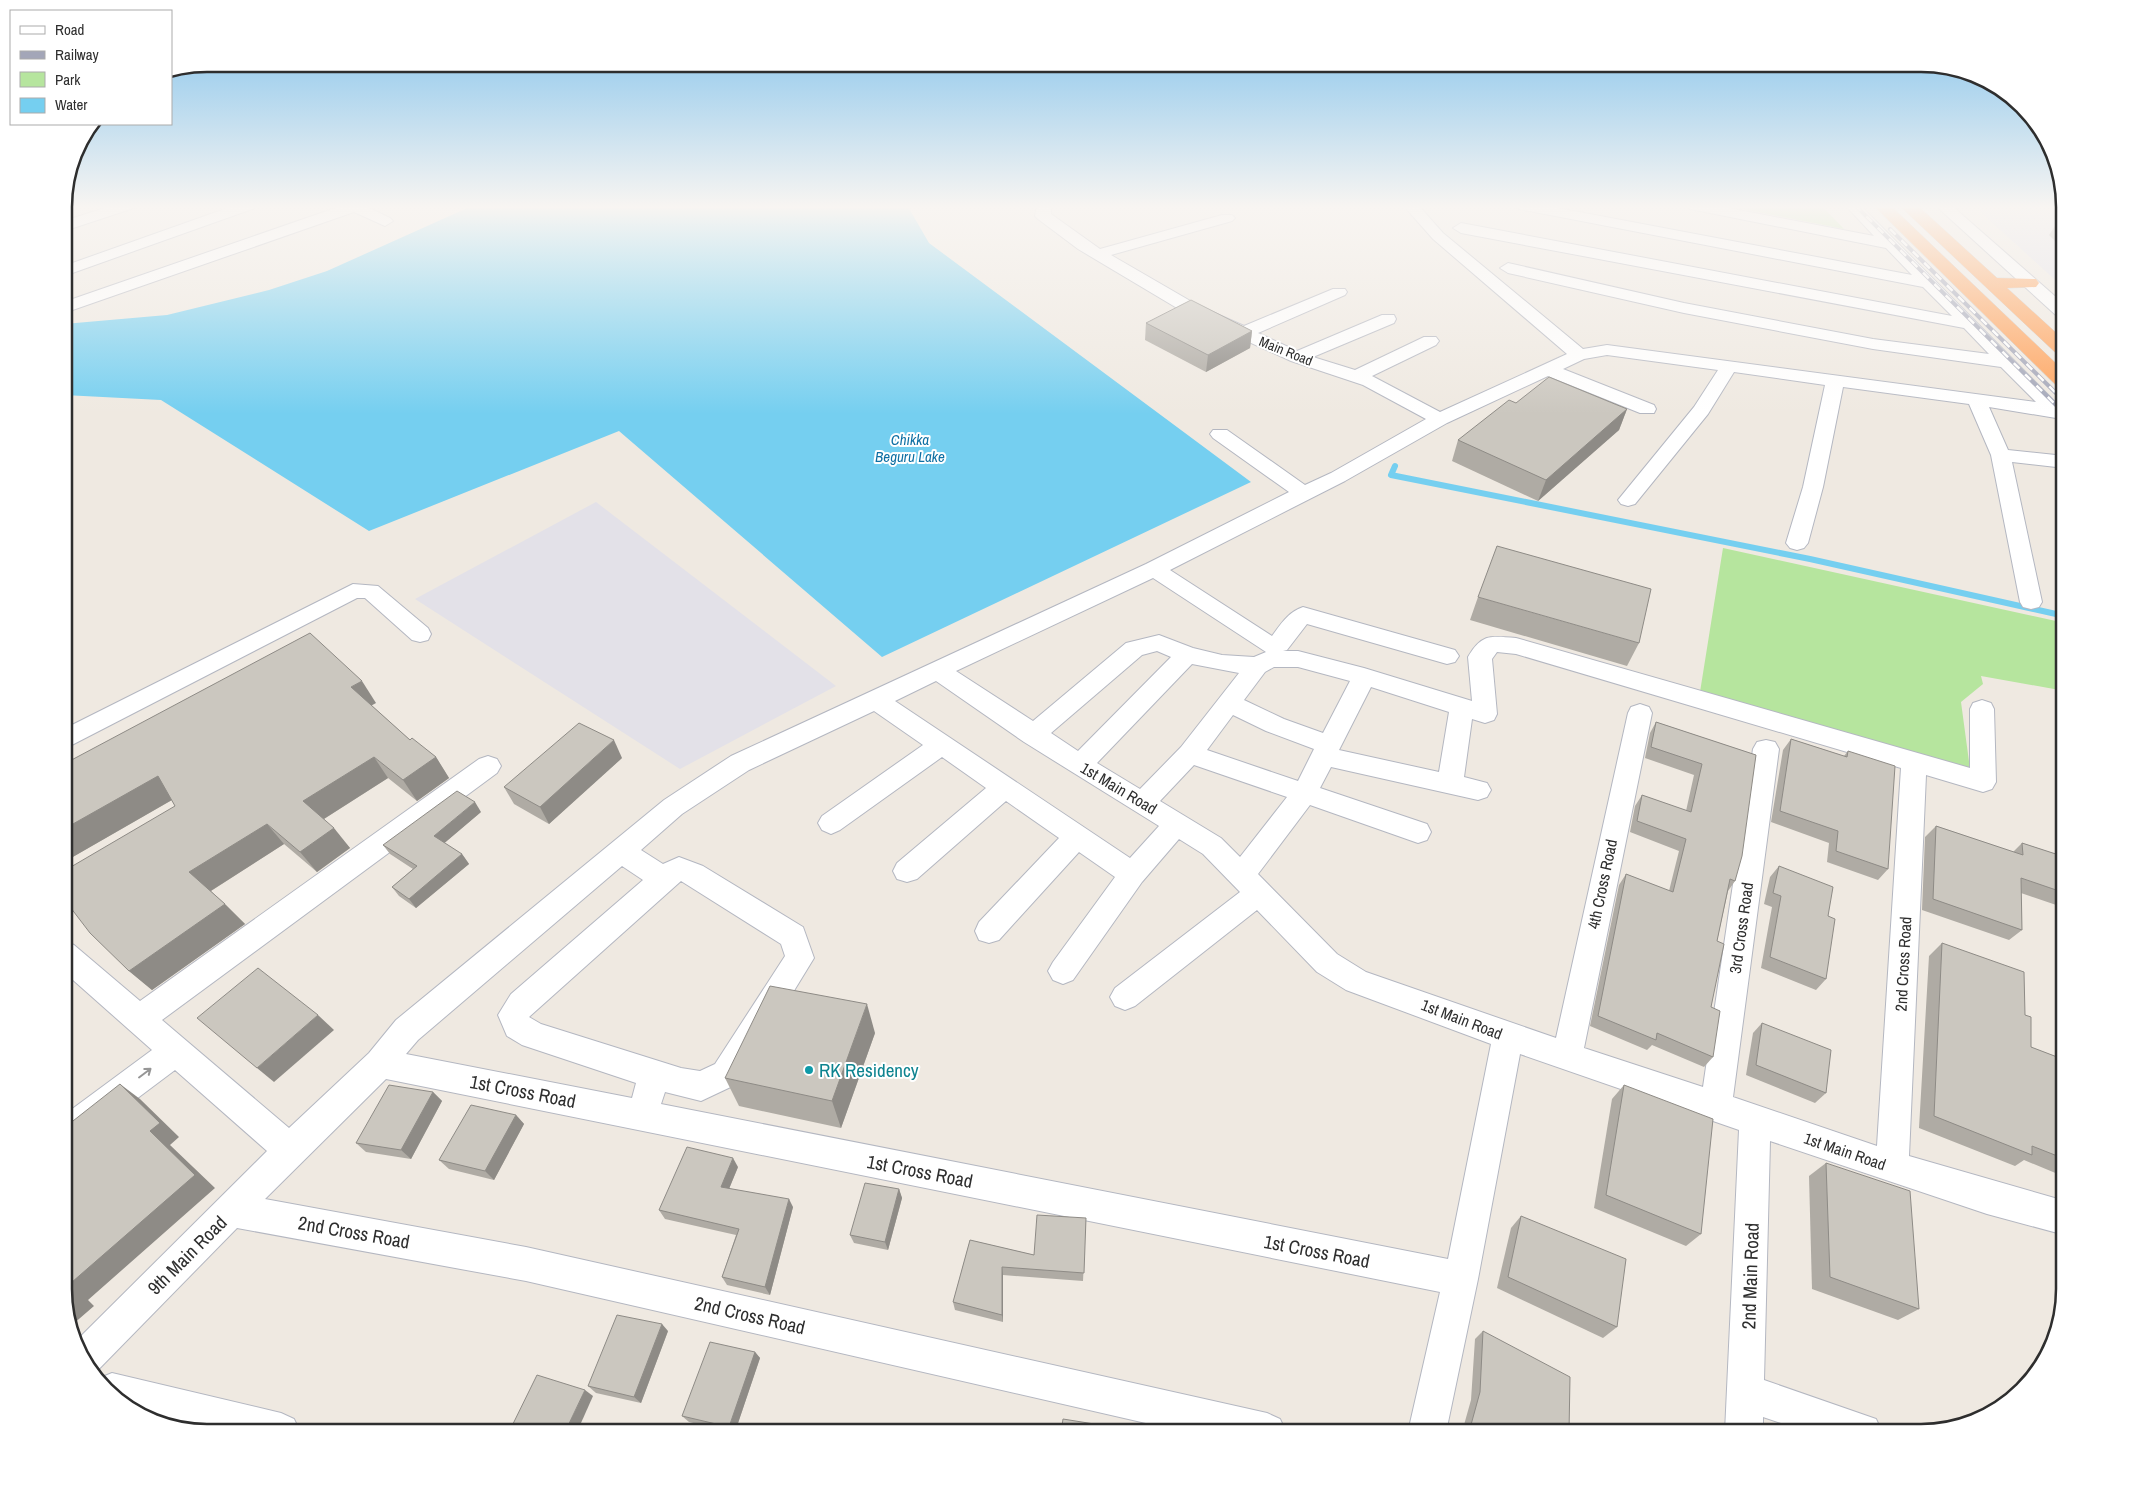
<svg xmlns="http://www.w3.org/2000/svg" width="2129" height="1496" viewBox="0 0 2129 1496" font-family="'Archivo Narrow',sans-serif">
  <rect width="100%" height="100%" fill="#efe9e1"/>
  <!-- industrial -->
  <g fill="#e3e1e8">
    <path d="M1973,205H2065V289Z"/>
    <path d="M596,502L836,686L680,769L415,599Z"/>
  </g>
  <!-- green -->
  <g fill="#b6e59e">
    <path d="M1722,205H1821L1844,229Z"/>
    <path d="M1723,548L2065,623V691L1981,676L1983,684L1961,702L1970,769L1700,692Z"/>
  </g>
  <!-- water -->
  <path fill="#75cff0" d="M474,205H907L929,243L1251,482L882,657L619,431L369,531L161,400L64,395V324L167,315L269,290L327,271Z"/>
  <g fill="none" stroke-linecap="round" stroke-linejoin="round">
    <!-- stream -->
    <path stroke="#75cff0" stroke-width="6" d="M1395,466L1391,475L1810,559L2065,616"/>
    <!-- minor casing -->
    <g stroke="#b4b7c1" stroke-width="2">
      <g id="minor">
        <path d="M114,205H136L134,208L64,231V221Z"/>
        <path d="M236,205H257L255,208L64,276V266Z"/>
        <path d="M344,205H363L390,218L393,221L385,226L354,212L64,313V302Z"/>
        <path d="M1037,205H1051V214L1100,249L1222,215H1232L1235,218L1232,221L1111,255L1199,306L1244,326L1333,289H1345L1347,292L1345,295L1258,333L1297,351L1382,315H1394L1396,319L1394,323L1313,357L1355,370L1424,337H1436L1439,341L1436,345L1372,376L1440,412L1567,354L1433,239L1403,205H1418L1443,233L1583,349L1607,345L2036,402L2001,367L1873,349L1684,313L1508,273L1500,268L1508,263L1684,303L1873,339L1989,354L1964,328L1461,233L1453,228L1461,223L1952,316L1923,287L1519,209L1512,205H1542L1912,275L1886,248L1690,209L1683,205H1713L1874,236L1845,205H1860L2065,412L2063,416L2056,418L1989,407L2008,450L2065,456V468L2012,462L2042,602L2039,607L2031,609L2023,607L2020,602L1991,455L1969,404L1843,387L1823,487L1808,543L1804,548L1797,550L1790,548L1786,543L1803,487L1825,385L1734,372L1708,414L1635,504L1628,506L1621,504L1618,500L1694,407L1718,370L1607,355L1584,359L1563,369L1654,405L1656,409L1654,413H1640L1548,376L1447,423L1345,481L1170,570L1272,636C1281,624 1288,612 1303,607L1455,650L1459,656L1455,662L1447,664L1307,624L1287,650L1283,651H1298L1364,668L1472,701L1468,657C1482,633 1491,636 1516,638L1970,768V709L1973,703L1982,700L1991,703L1994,709L1996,782L1992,789L1983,792L1926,775L1909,1156L2065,1201V1235L1987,1214L1770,1141L1764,1380L1876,1419L1882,1432H1808L1763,1417V1432H1725L1739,1130L1520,1054L1478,1279L1446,1432H1408L1440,1292L386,1079L265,1199L526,1247L1267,1413L1280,1419L1286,1432H1185L526,1281L237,1228L95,1373L83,1360L77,1340L267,1151L175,1070L75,1145L64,1150V1115L152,1050L64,972V941L74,945L140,1001L479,759L488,756L497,759L501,766L497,773L162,1020L289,1128L369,1053L396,1020L664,800L731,756L1146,564L1289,492L1213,438L1210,434L1213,430H1227L1305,485L1331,473L1426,419L1363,385L1291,361L1187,314L1078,249L1038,219L1035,216ZM1153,578L1266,652L1254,657L1222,655L1193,648L1159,635L1126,643L1033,721L956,671ZM1157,651L1171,657L1078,751L1051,733L1142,655ZM1497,652L1516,654L1901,768L1877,1146L1733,1097L1779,749L1775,742L1766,740L1757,742L1753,749L1703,1087L1584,1048L1652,713L1649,707L1640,704L1631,707L1628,713L1556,1038L1366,972L1337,954L1258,874L1310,805L1418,843L1427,840L1431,832L1427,824L1320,788L1331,767L1478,800L1487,797L1491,790L1487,783L1464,777L1472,719L1485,723L1494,720L1497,714L1492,659ZM1192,664L1239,673L1181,747L1140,789L1097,763ZM1274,667H1298L1350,681L1323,733L1284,719L1244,700L1265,672ZM936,681L1024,742L1159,826L1130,858L895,701ZM1371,687L1449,712L1439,772L1339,750ZM874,711L923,745L822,816L818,823L822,830L831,834L840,830L942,757L986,788L897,863L893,871L897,879L907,882L917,879L1006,801L1059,838L979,922L975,931L979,940L989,943L999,940L1079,852L1115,877L1053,962L1048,971L1053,980L1063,984L1073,980L1142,882L1179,839L1203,854L1240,892L1115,988L1110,997L1115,1006L1125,1010L1135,1006L1257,910L1317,972L1346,990L1491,1044L1448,1259L661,1104L665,1092L701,1101L737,1084L814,958L803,927L703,866L679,857L663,864L641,850L682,814L749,770ZM1233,715L1266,731L1314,749L1298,781L1207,750ZM1194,765L1287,797L1240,857L1221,838L1160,801ZM622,866L643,880L511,994L498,1015L507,1036L522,1045L636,1083L632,1098L406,1054L418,1040ZM681,881L781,944L785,956L715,1064L700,1071L681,1068L541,1024L529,1017Z"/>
        <path d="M1935,205H1951L2065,305V319L2059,318Z"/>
        <path d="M353,584L378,586L428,628L431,634L428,640L420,642L412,640L365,598H357L64,749V729Z"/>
        <path d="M112,1373L281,1413L294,1419L300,1432H208L127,1408L100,1378Z"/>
      </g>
    </g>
    <!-- highway casing -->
    <g stroke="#c9c9c9" stroke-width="1">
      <g id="highway">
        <path d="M1873,205H1890L2065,372V389L2058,387Z"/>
        <path d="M1902,205H1917L1997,278L2036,279L2039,283L2036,287L2007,288L2065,341V357L2058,355L1903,209Z"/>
      </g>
    </g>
    <!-- minor -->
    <use href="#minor" fill="#fff" fill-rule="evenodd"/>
    <!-- highway -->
    <use href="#highway" fill="#ffa35c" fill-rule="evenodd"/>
    <!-- rail casing -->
    <g stroke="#a3a6b8" stroke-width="4">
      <g id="rail">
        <path d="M1855,205L2065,414"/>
        <path d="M1890,229L2065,402"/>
      </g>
    </g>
    <!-- rail -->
    <use href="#rail" stroke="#fff" stroke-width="2.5" stroke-dasharray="8" stroke-linecap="butt"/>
  </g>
  <!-- wall -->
  <g fill="#afaba4">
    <path d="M2063,214H2065V251L2049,235Z"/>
    <path d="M1146,323L1252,331L1250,348L1206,372L1145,340Z"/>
    <path d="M1516,403L1627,409L1619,430L1538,501L1452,461L1458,440Z"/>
    <path d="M1478,597L1639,643L1627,666L1470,620Z"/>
    <path d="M376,703L371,705L410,740L436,757L449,778L417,801L388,778L324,819L350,848L317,872L284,844L211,891L245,924L152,990L129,971L175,806L172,800L64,862V784Z"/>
    <path d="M1656,722L1756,755L1735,881L1728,891L1717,941L1711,1007L1713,1057L1704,1067L1652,1045L1647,1050L1590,1026L1619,885L1626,874L1669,891L1679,851L1630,832L1635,806L1642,795L1686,811L1694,775L1645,758L1650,733Z"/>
    <path d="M1791,739L1844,756L1848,751L1888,869L1878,880L1827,862L1829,843L1771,822L1783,750Z"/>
    <path d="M622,758L549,824L514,804L504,787Z"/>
    <path d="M481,812L444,843L462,854L469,864L416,908L399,896L392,887L413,869L390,854L383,845Z"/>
    <path d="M1936,826L2013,852L2022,843L2065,857V908L2021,893L2022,930L2009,940L1922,910L1925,837Z"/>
    <path d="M1779,866L1828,916L1826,979L1816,990L1761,968L1772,907L1764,904L1770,877Z"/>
    <path d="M1942,943L2025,1015L2031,1047L2065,1060V1177L2024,1160L2015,1166L1919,1128L1929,956Z"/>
    <path d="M1762,1023L1826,1093L1815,1103L1746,1075L1753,1033Z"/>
    <path d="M875,1033L841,1128L739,1106L725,1078Z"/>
    <path d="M1624,1085L1701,1234L1686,1246L1594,1208L1612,1099Z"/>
    <path d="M433,1092L442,1101L411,1159L366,1152L356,1143Z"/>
    <path d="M516,1115L524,1124L494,1180L449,1169L439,1160Z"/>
    <path d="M1826,1163L1919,1309L1898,1320L1812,1289L1809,1176Z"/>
    <path d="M738,1167L729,1189L793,1207L770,1295L727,1285L722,1277L736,1235L665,1219L659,1210Z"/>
    <path d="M899,1189L902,1198L888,1250L854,1243L850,1235Z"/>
    <path d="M1521,1216L1617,1327L1603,1338L1497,1288L1511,1228Z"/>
    <path d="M1086,1218L1083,1281L1003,1275V1322L955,1310L953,1302L970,1240L1034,1255Z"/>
    <path d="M668,1331L641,1403L596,1393L588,1386Z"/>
    <path d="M1483,1331L1569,1432H1462L1471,1400L1475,1339Z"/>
    <path d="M755,1352L760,1358L735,1432H732L689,1422L682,1416Z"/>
  </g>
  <!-- shaded-wall -->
  <g fill="#8e8b86">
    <path d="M1252,331L1250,348L1206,372L1208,355Z"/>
    <path d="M1627,409L1619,430L1538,501L1546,480Z"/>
    <path d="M362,681L376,703L365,709L351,687Z"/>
    <path d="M614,740L622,758L549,824L540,807Z"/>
    <path d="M374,757L388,778L319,822L303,801Z"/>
    <path d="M436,757L449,778L417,801L403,780Z"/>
    <path d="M158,776L177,797L64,862V829Z"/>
    <path d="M475,802L481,812L441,846L434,836Z"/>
    <path d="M267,824L284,844L209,892L189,872Z"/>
    <path d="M334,828L350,848L317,872L300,852Z"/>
    <path d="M462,854L469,864L416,908L409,899Z"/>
    <path d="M225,904L245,924L152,990L129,971Z"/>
    <path d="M867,1004L875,1033L841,1128L832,1101Z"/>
    <path d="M318,1015L334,1030L274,1082L257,1068Z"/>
    <path d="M120,1084L140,1099L179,1137L170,1145L215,1188L88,1300L94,1306L72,1325L65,1299L64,1289L150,1131Z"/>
    <path d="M433,1092L442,1101L411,1159L401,1150Z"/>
    <path d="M516,1115L524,1124L494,1180L485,1171Z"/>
    <path d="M733,1158L738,1167L726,1196L721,1187Z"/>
    <path d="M899,1189L902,1198L888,1250L885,1242Z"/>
    <path d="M789,1199L793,1207L770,1295L765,1287Z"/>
    <path d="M1002,1267L1003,1275V1322L1002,1315Z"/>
    <path d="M662,1324L668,1331L641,1403L634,1397Z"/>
    <path d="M755,1352L760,1358L735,1432L729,1427Z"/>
    <path d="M585,1390L593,1396L577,1432H565Z"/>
  </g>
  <!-- building -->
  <g fill="#cbc7bf" stroke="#8e8b86">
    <path d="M1191,300L1252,331L1208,355L1146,323Z"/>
    <path d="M1549,377L1627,409L1546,480L1458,440L1509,400L1516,403Z"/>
    <path d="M1497,546L1651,589L1639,643L1478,597Z"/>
    <path d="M310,633L362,681L351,687L410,740L412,738L436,757L403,780L374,757L303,801L334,828L300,852L267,824L189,872L225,904L129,971L90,933L64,899V871L175,806L158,776L64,829V784L66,783L64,782V764Z"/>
    <path d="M1656,722L1756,755L1742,856L1735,881L1730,879L1717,941L1724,944L1711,1007L1720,1011L1713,1057L1657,1033L1656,1040L1598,1016L1626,874L1673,892L1686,839L1637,821L1642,795L1691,812L1702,764L1651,747Z"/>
    <path d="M579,723L614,740L540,807L504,787Z"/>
    <path d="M1791,739L1847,757L1848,751L1895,766L1888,869L1836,851L1838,831L1780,811Z"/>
    <path d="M457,791L475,802L434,836L462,854L409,899L392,887L417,866L383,845Z"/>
    <path d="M1936,826L2023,855L2022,843L2065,857V893L2021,878L2022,930L1933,899Z"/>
    <path d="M1779,866L1833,887L1828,916L1835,919L1826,979L1770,957L1781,896L1773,893Z"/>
    <path d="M1942,943L2024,972L2025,1015L2031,1017V1047L2065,1060V1159L2032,1146V1155L1934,1116Z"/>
    <path d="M258,968L318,1015L257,1068L197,1018Z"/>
    <path d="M770,986L867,1004L832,1101L725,1078Z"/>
    <path d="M1762,1023L1831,1050L1826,1093L1756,1065Z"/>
    <path d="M120,1084L160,1123L150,1131L195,1175L64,1289L70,1295L65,1299L64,1298V1128Z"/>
    <path d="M389,1085L433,1092L401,1150L356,1143Z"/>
    <path d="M1624,1085L1713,1119L1701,1234L1606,1195Z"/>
    <path d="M471,1105L516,1115L485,1171L439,1160Z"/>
    <path d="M687,1147L733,1158L721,1187L789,1199L765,1287L722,1277L739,1229L659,1210Z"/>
    <path d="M1826,1163L1910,1191L1919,1309L1830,1277Z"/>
    <path d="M865,1183L899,1189L885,1242L850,1235Z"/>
    <path d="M1037,1215L1086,1218L1084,1273L1002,1267V1315L953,1302L970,1240L1034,1255Z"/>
    <path d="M1521,1216L1626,1259L1617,1327L1508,1277Z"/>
    <path d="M617,1315L662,1324L634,1397L588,1386Z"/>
    <path d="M1483,1331L1570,1377L1569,1432H1469L1480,1392Z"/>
    <path d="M710,1342L755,1352L729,1427L682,1416Z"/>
    <path d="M537,1375L585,1390L565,1432H509Z"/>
    <path d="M1063,1419L1113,1427L1112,1432H1061Z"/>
  </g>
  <!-- one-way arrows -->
  <defs><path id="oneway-shaft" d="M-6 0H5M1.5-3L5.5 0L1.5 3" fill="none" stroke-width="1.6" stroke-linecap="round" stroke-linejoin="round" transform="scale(1.25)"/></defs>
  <use stroke="#969696" href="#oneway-shaft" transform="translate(145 1073) rotate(-37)"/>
  <!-- sky -->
  <linearGradient id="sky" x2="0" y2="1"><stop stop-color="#7abfeb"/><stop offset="0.5" stop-color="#f8f5f2"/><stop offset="1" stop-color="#f8f5f2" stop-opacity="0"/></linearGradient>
  <rect width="2129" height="414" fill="url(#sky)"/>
  <!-- markers -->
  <circle fill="#0f9aa8" stroke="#fff" stroke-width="2" cx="809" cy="1070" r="5"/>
  <g text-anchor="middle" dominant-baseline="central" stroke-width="4" stroke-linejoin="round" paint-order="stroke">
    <!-- far-street labels -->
    <g font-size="14" fill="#2e2e2e" stroke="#fff">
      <text transform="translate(1286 351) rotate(22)">Main Road</text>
    </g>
    <!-- far-water labels -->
    <g font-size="15" font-style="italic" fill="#0d6fa3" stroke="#fff">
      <text x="910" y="439">Chikka<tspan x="910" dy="17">Beguru Lake</tspan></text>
    </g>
    <!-- street labels -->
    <g font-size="16" fill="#2e2e2e" stroke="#fff">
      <text transform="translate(1119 788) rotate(31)">1st Main Road</text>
      <text transform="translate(1602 884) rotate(-78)">4th Cross Road</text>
      <text transform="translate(1741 928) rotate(-82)">3rd Cross Road</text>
      <text transform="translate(1903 964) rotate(-87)">2nd Cross Road</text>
      <text transform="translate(1462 1019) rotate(21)">1st Main Road</text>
      <text transform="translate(1845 1151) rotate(19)">1st Main Road</text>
    </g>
    <!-- near-culture labels -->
    <g font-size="19" fill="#0d838f" stroke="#fff" text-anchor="start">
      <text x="819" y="1070">RK Residency</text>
    </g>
    <!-- near-street labels -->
    <g font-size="19" fill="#2e2e2e" stroke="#fff">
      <text transform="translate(523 1091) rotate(11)">1st Cross Road</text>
      <text transform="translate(920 1171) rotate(11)">1st Cross Road</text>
      <text transform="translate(354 1232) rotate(10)">2nd Cross Road</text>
      <text transform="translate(1317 1251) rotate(11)">1st Cross Road</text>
      <text transform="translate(187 1255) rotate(-45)">9th Main Road</text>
      <text transform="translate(1750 1276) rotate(-88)">2nd Main Road</text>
      <text transform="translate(750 1315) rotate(13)">2nd Cross Road</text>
    </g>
  </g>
  <!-- crop -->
  <path d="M0 0H2129V1496H0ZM207 72H1921A135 135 0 0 1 2056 207V1289A135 135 0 0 1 1921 1424H207A135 135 0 0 1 72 1289V207A135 135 0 0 1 207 72Z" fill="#fff" fill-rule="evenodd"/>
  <path fill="none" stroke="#2e2e2e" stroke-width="2.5" d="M207 72H1921A135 135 0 0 1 2056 207V1289A135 135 0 0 1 1921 1424H207A135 135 0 0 1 72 1289V207A135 135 0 0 1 207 72Z"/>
  <!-- legend -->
  <rect x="10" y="10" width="162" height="115" fill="#ffffff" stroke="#ababab"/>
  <rect x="20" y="26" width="25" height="8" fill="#ffffff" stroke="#ababab"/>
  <text x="55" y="35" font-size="15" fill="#2e2e2e">Road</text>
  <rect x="20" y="51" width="25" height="8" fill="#a3a6b8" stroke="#ababab"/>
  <text x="55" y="60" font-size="15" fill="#2e2e2e">Railway</text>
  <rect x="20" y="72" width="25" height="15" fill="#b6e59e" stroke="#ababab"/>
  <text x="55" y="85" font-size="15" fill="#2e2e2e">Park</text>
  <rect x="20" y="98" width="25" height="15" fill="#75cff0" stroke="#ababab"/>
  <text x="55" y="110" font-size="15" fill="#2e2e2e">Water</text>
</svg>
